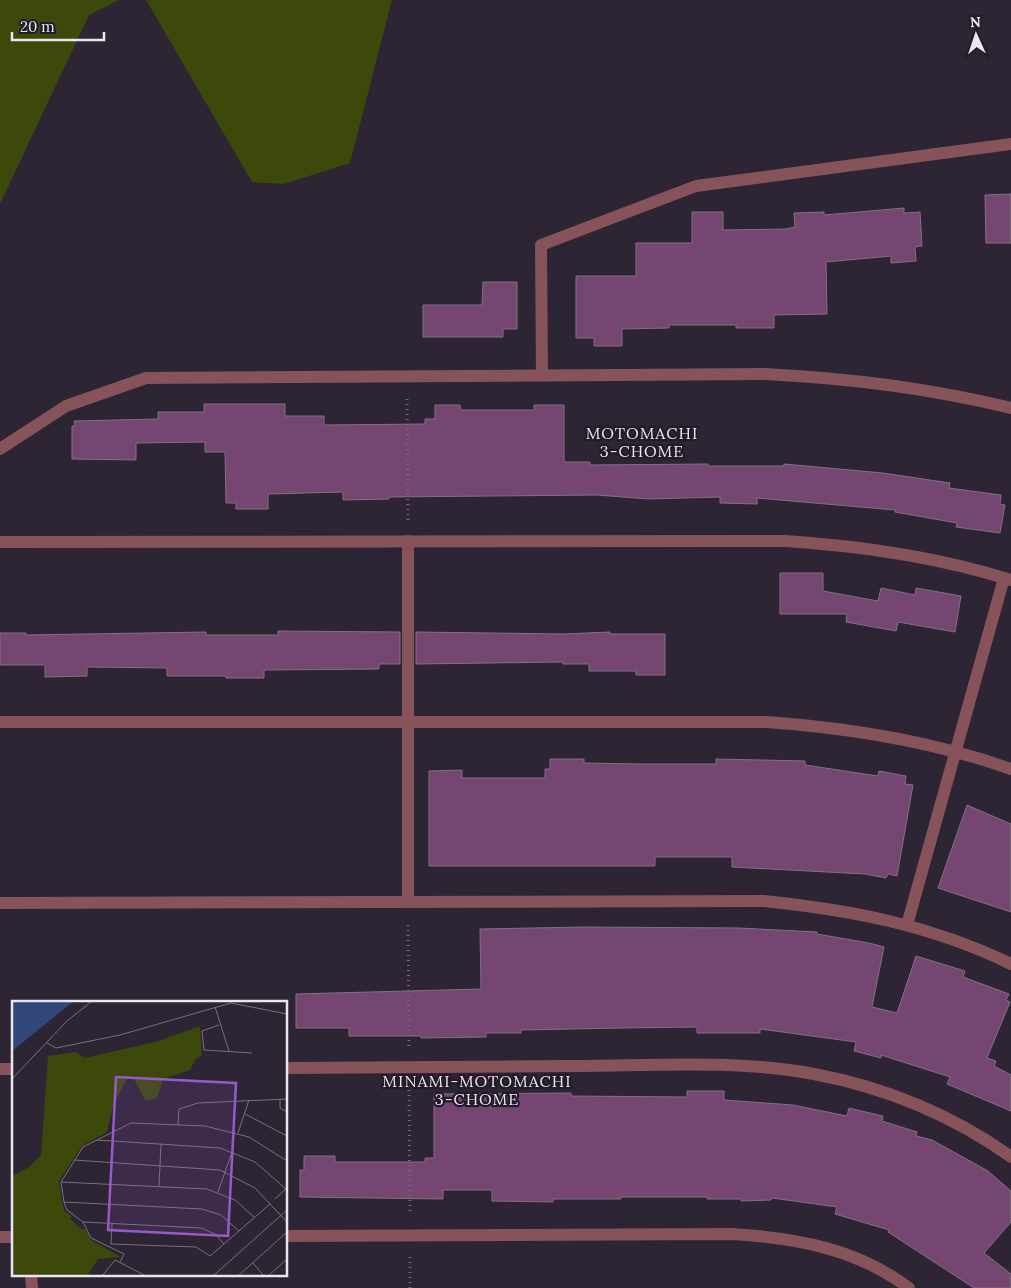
<svg xmlns="http://www.w3.org/2000/svg" width="1011" height="1288" viewBox="0 0 1011 1288" font-family="Lora,serif">
  <rect width="100%" height="100%" fill="#2d2434"/>
  <!-- green -->
  <g fill="#3c490b">
    <path d="M0,0H119L89,15L0,204Z"/>
    <path d="M146,0H392L350,163L284,184L252,182Z"/>
  </g>
  <!-- building -->
  <g fill="#764673" stroke="#827180">
    <path d="M1011,194V243H986L985,195Z"/>
    <path d="M904,208V213L920,212L922,246L915,247L916,261L891,263V256L826,262L827,314L774,315V328H736V325H669V328L622,329V346H594V338H576V276H636V243H692V212H723V230L786,229L795,227L794,213L824,212V215Z"/>
    <path d="M483,282H517V329H503V337H423V305H482Z"/>
    <path d="M204,404H285V416H324V425L425,424V419H435V405H460L461,410H534V405H564V462H590V465L708,464V466H784V464L883,473L950,483L949,488L1001,495L1000,504L1005,505L1000,533L956,527L957,523L895,512V510L757,498V504L720,503V497L649,499L597,495L389,497V499L343,500V492L268,494V509H236V503H226L225,452H205V442L136,443V460L72,459V426H75L74,421L158,419V412H204Z"/>
    <path d="M780,573H823V591L878,601L881,588L915,595L916,588L961,596L955,632L898,622L896,631L846,622L847,614H780Z"/>
    <path d="M278,631L400,632V664H379V669L264,670V678H226V676H167V668L87,667V676L45,677V665H0V633H26V635L206,632V635H278Z"/>
    <path d="M416,632L563,634L610,632V634H665V675H636V671H589V664H563V662L416,664Z"/>
    <path d="M550,759H584V763L639,764H716V759L805,761V765L878,776L879,771L906,776L905,784L913,785L897,876L888,874L886,878L865,874L732,867V857H655V866H429V771L462,770V778H545V769H550Z"/>
    <path d="M967,805L1011,824V912L938,888Z"/>
    <path d="M585,927L739,928L817,932V934L869,943L884,947L872,1007L897,1013L916,956L965,971L963,977L1009,994L1006,1000L1010,1002L987,1058L996,1061L994,1066L1011,1075V1111L947,1084L950,1077L881,1055V1058L854,1051L856,1042L760,1029V1033H697V1027L621,1028L521,1030V1033H486V1037L421,1038V1036H349V1028H296V994L481,989L480,929Z"/>
    <path d="M687,1091H724V1100L793,1105L847,1116L849,1108L883,1116L882,1121L917,1132L916,1136L932,1140L988,1171L1011,1191V1222L984,1253L1011,1274V1288H974L888,1232L889,1230L835,1214L837,1207L772,1198L771,1200L741,1201V1199H707V1197H621V1199H553V1202L492,1201V1190H443V1199L300,1197V1170H304V1156H335V1162H425V1158H434V1094L571,1093V1096L687,1097Z"/>
  </g>
  <g fill="none" stroke-linecap="round" stroke-linejoin="round">
    <!-- path -->
    <g stroke="#736c79" stroke-width="3" stroke-dasharray="1 4" stroke-linecap="butt">
      <path d="M407,399L408,520"/>
      <path d="M408,925L409,1046"/>
      <path d="M409,1090L410,1213"/>
      <path d="M410,1257V1288"/>
    </g>
    <!-- minor -->
    <g stroke="#855359" stroke-width="12">
      <path d="M542,375L541,245L696,186L1011,144"/>
      <path d="M0,449L66,406L146,378L764,374C848,378 929,388 1011,408"/>
      <path d="M408,541V902"/>
      <path d="M0,542L785,541C862,546 938,557 1011,580"/>
      <path d="M0,722H767C851,728 932,741 1011,769"/>
      <path d="M0,903L764,901C851,910 931,925 1011,964"/>
      <path d="M907,925L1004,578"/>
      <path d="M286,1068C379,1067 472,1067 566,1066C646,1066 735,1059 814,1074C884,1087 953,1115 1011,1157"/>
      <path d="M0,1069H14"/>
      <path d="M286,1236L733,1234C797,1238 857,1249 909,1288"/>
      <path d="M0,1237H14"/>
      <path d="M31,1274L32,1288"/>
    </g>
  </g>
  <g text-anchor="middle" dominant-baseline="central" stroke-width="4.5" stroke-linejoin="round" paint-order="stroke">
    <!-- neighbourhood labels -->
    <g font-size="16" letter-spacing="1" fill="#eae5ef" stroke="#231b2a">
      <text x="642" y="433">MOTOMACHI<tspan x="642" dy="18">3-CHOME</tspan></text>
      <text x="477" y="1081">MINAMI-MOTOMACHI<tspan x="477" dy="18">3-CHOME</tspan></text>
    </g>
  </g>
  <!-- overview -->
  <g transform="translate(12 1001)">
    <rect width="275" height="275" fill="#2d2434"/>
    <path d="M188,25L190,54L183,59L178,69L151,78L145,97L137,99H133L121,76L115,78L102,102L95,131L70,145L47,180L50,201L53,211L60,215L58,218L69,228H73L79,239L109,256L86,258L75,275H0V175L17,166L29,154L36,55L64,51L73,57L147,40Z" fill="#3c490b"/>
    <path d="M0,0H62L0,50Z" fill="#31477a"/>
    <path fill="none" stroke="#79717f" stroke-width="1" d="M203,6L217,50M207,24L190,30L192,49L240,52M35,42L44,47L108,34L219,2L275,13M0,78L55,20L80,0M268,98V107L275,111M233,113L275,135M166,124L167,108L186,102L275,98M226,132L237,99M85,139L208,147L243,161L274,188M62,159L208,169L243,187L275,221M49,181L195,188L223,199L242,216M147,185L149,143M206,191L220,151M263,198L275,187M52,201L190,208L209,214L227,230M71,221L189,227L203,233L212,243M100,223L99,243L184,246L198,255L258,203M108,261L112,253L79,237L71,221L55,209L52,201L49,181L71,146L119,122L193,125L237,136L275,160M241,262L252,275M90,275L103,259L134,275M201,275L275,209M226,275L275,231M256,275L275,258"/>
    <path fill="#975acb" fill-opacity="0.15" stroke="#975acb" stroke-width="2.5" d="M104,76L224,82L216,235L96,229Z"/>
    <rect width="275" height="275" fill="none" stroke="#eae5ef" stroke-width="2.5"/>
  </g>
  <!-- north arrow -->
  <g transform="translate(976 35) rotate(357)" stroke="#231b2a" stroke-width="4" paint-order="stroke">
  <path d="M0-4L9 19L0 12L-9 19Z" fill="#eae5ef"/>
  <text y="-8" font-size="14" font-weight="bold" text-anchor="middle" fill="#eae5ef">N</text>
  </g>
  <!-- scale -->
  <path d="M12 32v8h92v-8" fill="none" stroke="#eae5ef" stroke-width="2.5"/>
  <text x="20" y="32" font-size="15" fill="#eae5ef" stroke="#231b2a" stroke-width="4" paint-order="stroke">20 m</text>
</svg>
